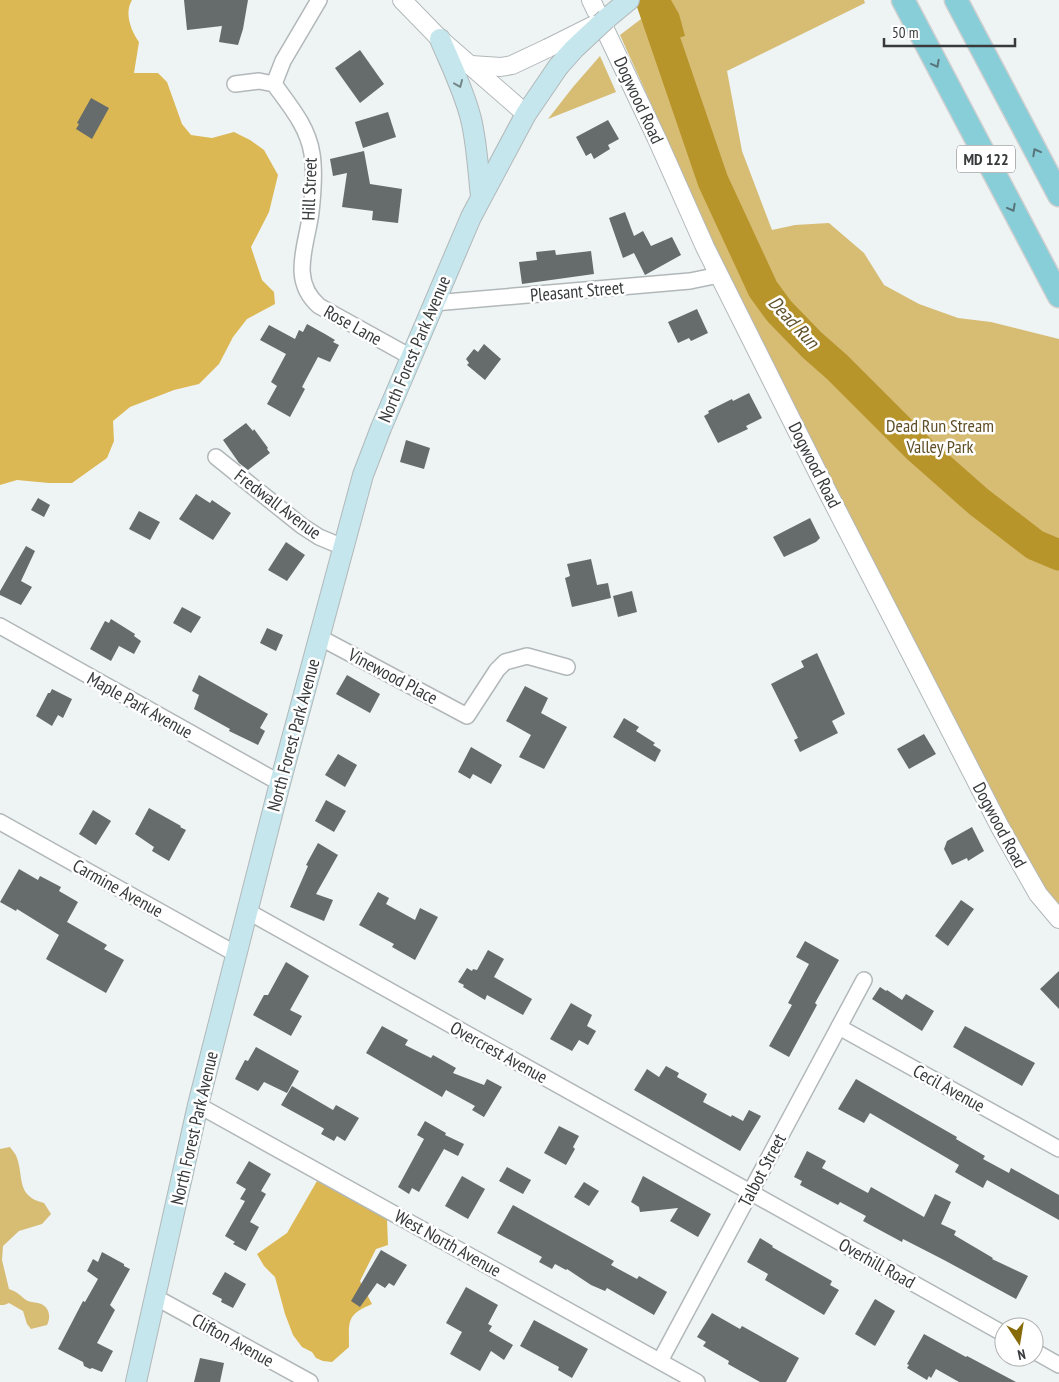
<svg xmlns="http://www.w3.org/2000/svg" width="1059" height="1382" viewBox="0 0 1059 1382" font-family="'PT Sans Narrow',sans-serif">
  <rect width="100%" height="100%" fill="#eef3f4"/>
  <!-- green -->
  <g fill="#d7bc74">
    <path d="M666,0H864L865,3L727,71L742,151L772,230L795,225L829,223L864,253L884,285L919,304L958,318L991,322L1059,339V906L1037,877L1004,818L853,525L739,299L620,35Z"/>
    <path d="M600,56L616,92L548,119L573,87Z"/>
    <path d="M10,1147C12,1150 16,1154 17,1158C24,1178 16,1196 44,1203L51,1214L42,1224L19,1231L3,1246L2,1260L9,1289C18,1292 19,1295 26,1300C29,1302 34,1302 38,1303C48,1305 52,1315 47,1325L31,1329L27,1324L23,1311L9,1303L4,1305H0V1149Z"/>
  </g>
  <!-- forest -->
  <g fill="#dcb854">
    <path d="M0,0H132C124,13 131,31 139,42L134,73H158L167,82L182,124L191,135L212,138L234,132L250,140L264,150L278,175L269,212L251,247L262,280L274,292L275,304L247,319L233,337L219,364L199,384L174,390L130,407L113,421L114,441L107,458L72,483H49L17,480L0,485Z"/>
    <path d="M317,1181L387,1219L388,1245L376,1249L360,1281L372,1304C346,1315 349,1321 349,1347L332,1362L323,1361L316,1358L312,1352L302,1347L293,1335L285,1314L275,1277L264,1266L257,1254L287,1233Z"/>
  </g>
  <!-- water -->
  <path fill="#b8952b" d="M643,0H671L679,14L685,36L655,44Z"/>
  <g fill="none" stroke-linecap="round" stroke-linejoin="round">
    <!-- river -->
    <path stroke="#b8952b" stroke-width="31" d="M651,0L713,181L763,289L779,311L812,345L837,367L919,449L979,502L1035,545L1059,555"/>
  </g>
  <!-- building -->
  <g fill="#666b6c">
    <path d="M184,0H248L243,29L238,45L219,42L222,26L187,30Z"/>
    <path d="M360,50L384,84L360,103L335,68Z"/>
    <path d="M91,98L109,108L92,139L76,129L79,124L77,123Z"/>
    <path d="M388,112L396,137L363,148L355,122Z"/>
    <path d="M608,120L619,139L608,145L610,149L594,159L591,153L586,156L576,137Z"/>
    <path d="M364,151L370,184L402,189L398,223L372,220L373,211L342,207L347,173L333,176L330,159Z"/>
    <path d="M625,212L634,236L643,231L651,246L672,237L681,255L645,275L634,253L623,258L609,218Z"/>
    <path d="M555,250L556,255L591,251L594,274L522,284L519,262L537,260L536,252Z"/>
    <path d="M697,309L708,333L691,341L689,338L678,343L668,322Z"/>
    <path d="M307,324L325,334L335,340L333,342L339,345L330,362L318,357L302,387L305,389L290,417L267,404L277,386L271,382L286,354L260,340L269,325L295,339L299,330L303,332Z"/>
    <path d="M484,344L501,359L485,380L467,365L469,363L466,359L474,349L478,352Z"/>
    <path d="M749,393L762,418L746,426L748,429L718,443L704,416L709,413L708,411L732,399L733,401Z"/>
    <path d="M246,423L253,431L254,429L268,448L267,449L270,453L248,470L239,463L223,440Z"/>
    <path d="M406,440L430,448L424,469L400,462Z"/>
    <path d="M196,494L210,503L212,500L231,513L213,540L179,519Z"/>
    <path d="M38,498L50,505L44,517L31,510Z"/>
    <path d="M139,511L160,522L150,540L129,529Z"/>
    <path d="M810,518L820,538L816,542L784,557L773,537Z"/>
    <path d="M286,542L305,555L287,581L268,570Z"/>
    <path d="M26,546L35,551L21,581L32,587L21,605L0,595V591Z"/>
    <path d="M591,559L597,585L608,583L611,598L572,607L565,578L570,576L567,564Z"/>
    <path d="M632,591L637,612L618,617L613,596Z"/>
    <path d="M182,607L201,617L191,633L173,623Z"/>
    <path d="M111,619L135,634L134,636L141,641L134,654L119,646L111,661L90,649L105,621L109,623Z"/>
    <path d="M267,628L283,635L276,651L260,643Z"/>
    <path d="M817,653L845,714L832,721L838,733L800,752L794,740L798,738L771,684L804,667L801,661Z"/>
    <path d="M199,675L268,714L260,728L265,731L258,745L229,731L230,729L194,709L199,695L192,691Z"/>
    <path d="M347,675L380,694L370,713L336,694Z"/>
    <path d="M525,686L548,698L541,713L567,727L544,769L519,757L531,735L506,721Z"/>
    <path d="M52,689L72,699L63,718L58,715L52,726L36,716L48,693H50Z"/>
    <path d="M624,718L639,727L636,731L655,743L653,745L661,750L655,762L613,737Z"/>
    <path d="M924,734L936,754L909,769L897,749Z"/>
    <path d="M471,747L502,765L491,784L473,774L470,779L458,772Z"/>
    <path d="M338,754L357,765L345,787L325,775Z"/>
    <path d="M326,800L346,811L334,832L315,821Z"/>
    <path d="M149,808L181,826L180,827L186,830L169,861L152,851L154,847L135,834Z"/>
    <path d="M93,810L111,821L96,845L79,834Z"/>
    <path d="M972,827L984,851L968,861L967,858L952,865L944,849L947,841Z"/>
    <path d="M318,843L338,855L316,894L333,900L324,921L290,907L308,866L306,865Z"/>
    <path d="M19,869L38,880L40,876L61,887L59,891L78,902L67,922L107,945L104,949L124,960L106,993L46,959L59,935L17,909L16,911L0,902Z"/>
    <path d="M378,892L389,898L386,904L415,920L420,908L438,917L415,960L392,947L394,944L359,925Z"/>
    <path d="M961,900L974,909L948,946L935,936Z"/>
    <path d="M805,941L839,960L815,1003L817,1005L789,1057L769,1046L792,1005L788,1003L809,964L796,957Z"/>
    <path d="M488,950L504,959L494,977L532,999L523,1015L487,995L485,1000L463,987L464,985L458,982L467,968L472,971L473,969L477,970Z"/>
    <path d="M286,962L309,976L290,1010L302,1016L291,1036L253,1015L264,995H268Z"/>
    <path d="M1059,971V1009L1040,989Z"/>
    <path d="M880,987L886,991L887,990L902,1000L906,994L934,1011L922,1031L872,999Z"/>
    <path d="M571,1003L592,1015L587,1026L596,1031L588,1045L579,1040L572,1051L550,1039Z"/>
    <path d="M382,1026L408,1040L405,1045L431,1058L433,1055L456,1068L453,1073L484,1085L487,1079L502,1087L484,1117L472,1110L475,1106L446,1090L442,1097L366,1053Z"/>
    <path d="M965,1026L1035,1063L1022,1086L953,1047Z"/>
    <path d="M256,1047L299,1071L287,1093L264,1082L258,1091L235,1079L245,1060L248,1061Z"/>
    <path d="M666,1066L679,1073L677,1077L707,1094L703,1102L731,1117L732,1115L743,1121L749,1110L761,1116L740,1151L634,1090L647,1069L659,1077Z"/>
    <path d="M856,1079L957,1137L956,1139L985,1156L983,1159L1009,1173L1011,1168L1059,1195V1220L987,1180L983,1188L955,1172L959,1165L870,1113L864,1123L838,1109Z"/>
    <path d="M292,1086L333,1110L336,1105L359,1118L345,1141L337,1136L334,1141L321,1134L324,1129L323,1128L281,1105Z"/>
    <path d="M425,1121L446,1133L445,1135L464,1144L458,1156L444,1149L419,1192L412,1188L409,1194L398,1187L424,1139L417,1135Z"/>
    <path d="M559,1126L579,1136L573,1147L575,1149L566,1165L544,1153Z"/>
    <path d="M807,1151L826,1161L822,1168L868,1193L871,1187L924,1217L935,1194L951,1202L941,1224L956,1231L954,1235L993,1258L992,1259L1028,1276L1016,1299L944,1260L903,1239L902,1242L863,1221L866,1216L840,1202L838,1205L800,1185L802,1181L794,1177Z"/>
    <path d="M249,1161L271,1174L261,1191L266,1194L250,1222L259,1227L246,1251L233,1244L235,1242L225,1236L245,1201L240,1199L246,1189L236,1183Z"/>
    <path d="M507,1167L531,1180L523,1194L499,1181Z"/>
    <path d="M462,1176L485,1189L468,1219L445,1206Z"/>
    <path d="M643,1176L711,1214L698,1237L670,1221L678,1208L640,1212L639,1207L631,1202Z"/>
    <path d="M584,1182L599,1191L589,1206L574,1197Z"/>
    <path d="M513,1205L614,1261L611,1265L637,1279L639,1276L667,1292L654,1315L607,1288L605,1291L591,1285L567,1269L566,1270L555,1264L552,1269L539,1262L542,1257L497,1233Z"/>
    <path d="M760,1238L773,1246L772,1247L832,1281L830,1285L839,1290L824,1315L765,1280L768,1274L747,1262Z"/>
    <path d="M381,1250L407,1265L394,1286L389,1283L385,1288L377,1283L360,1307L351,1301Z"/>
    <path d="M102,1252L124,1264V1266L130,1269L110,1305L115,1310L97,1343L113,1351L102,1372L92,1368L90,1369L84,1366L83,1362L58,1349L83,1301L85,1302L98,1279L87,1271L93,1259L98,1262Z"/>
    <path d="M225,1272L246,1284L233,1308L221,1302L222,1299L212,1294Z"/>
    <path d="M466,1287L498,1305L488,1324L492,1326L489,1331L513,1345L504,1360L491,1351L480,1371L450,1354L462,1332L446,1323Z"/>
    <path d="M875,1299L895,1311L875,1346L855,1334Z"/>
    <path d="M712,1313L740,1329L742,1326L799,1358L786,1382H760L728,1364L729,1361L703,1346L706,1342L697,1337Z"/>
    <path d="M534,1320L588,1349L572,1378L558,1370L559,1367L520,1346Z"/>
    <path d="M924,1334L966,1357L967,1356L1016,1382H959L936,1369L931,1378L929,1376L927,1380L907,1368L909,1365L907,1364Z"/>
    <path d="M200,1358L224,1363L220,1382H194Z"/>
  </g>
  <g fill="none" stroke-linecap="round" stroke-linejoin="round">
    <!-- minor casing -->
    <g stroke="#b2b8b9" stroke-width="18">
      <g id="minor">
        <path d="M235,84L259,81L274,84C290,106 308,127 312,154C315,173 313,194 311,212C307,245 289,280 319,306L411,357"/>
        <path d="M274,84L283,61L319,0"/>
        <path d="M434,303L690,281L719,275"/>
        <path d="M216,457L302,526L319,537L343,547"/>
        <path d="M0,626L280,783"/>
        <path d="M319,637L467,716L497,670L505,662L527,656L567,667"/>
        <path d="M0,822L236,954"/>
        <path d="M247,911L1004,1334"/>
        <path d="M839,1027L1059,1149"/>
        <path d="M198,1105L697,1382"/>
        <path d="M155,1297L310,1382"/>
        <path d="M1034,1351L1059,1365"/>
        <path d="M660,1361L864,980"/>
      </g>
    </g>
    <!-- tertiary casing -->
    <g stroke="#b2b8b9" stroke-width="20">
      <g id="tertiary">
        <path d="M402,0L440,39L526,114"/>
        <path d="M591,0L657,139L705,247L825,487L1000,827L1038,894L1059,919"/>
        <path d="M471,65L501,67L512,65L548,48"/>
      </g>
    </g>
    <!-- secondary casing -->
    <g stroke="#b2b8b9" stroke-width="22">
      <g id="secondary">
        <path d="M606,19L629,0"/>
        <path d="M440,39C451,65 464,91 471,119C477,144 478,170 481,196"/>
        <path d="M136,1382L198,1105L280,783L363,475L381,428L471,217L526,114L558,67"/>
      </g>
    </g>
    <!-- primary casing -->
    <g stroke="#cfcfd0" stroke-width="25">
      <g id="primary">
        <path d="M903,0L1059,296"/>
        <path d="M956,0L1059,195"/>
      </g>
    </g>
    <!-- minor -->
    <use href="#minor" stroke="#fff" stroke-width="15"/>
    <!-- tertiary -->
    <use href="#tertiary" stroke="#fff" stroke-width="18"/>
    <!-- secondary -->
    <use href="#secondary" stroke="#c4e6ec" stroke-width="20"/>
    <!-- primary -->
    <use href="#primary" stroke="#88ced9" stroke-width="22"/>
    <!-- tertiary-bridge casing -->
    <g stroke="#b2b8b9" stroke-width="20" stroke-linecap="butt">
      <path id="tertiary-bridge" d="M548,48L594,25"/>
    </g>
    <!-- secondary-bridge casing -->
    <g stroke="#b2b8b9" stroke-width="22" stroke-linecap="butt">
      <path id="secondary-bridge" d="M558,67L574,49L606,19"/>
    </g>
    <!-- tertiary-bridge -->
    <use href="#tertiary-bridge" stroke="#fff" stroke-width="18"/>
    <!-- secondary-bridge -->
    <use href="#secondary-bridge" stroke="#c4e6ec" stroke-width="20"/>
  </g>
  <!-- one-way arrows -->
  <defs><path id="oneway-chevron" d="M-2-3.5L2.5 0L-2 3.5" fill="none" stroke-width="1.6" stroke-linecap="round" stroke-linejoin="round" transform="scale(1.25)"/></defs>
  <g stroke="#57757a">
    <use href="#oneway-chevron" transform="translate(936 64) rotate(62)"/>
    <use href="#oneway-chevron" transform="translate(1036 152) rotate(-118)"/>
    <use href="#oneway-chevron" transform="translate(1012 208) rotate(62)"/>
  </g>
  <use stroke="#76878a" href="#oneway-chevron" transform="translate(459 84) rotate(67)"/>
  <g text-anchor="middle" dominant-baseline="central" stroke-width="5" stroke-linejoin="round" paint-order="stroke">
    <!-- shield labels -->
    <rect fill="#fff" stroke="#737475" stroke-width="1" x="957" y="145.5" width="58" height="27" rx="4"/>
    <g font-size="16" font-weight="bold" fill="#37393a">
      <text x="986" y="159">MD 122</text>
    </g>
    <!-- street labels -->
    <g font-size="18" fill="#37393a" stroke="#fff">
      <text transform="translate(639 100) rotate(65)">Dogwood Road</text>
      <text transform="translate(309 189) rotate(-88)">Hill Street</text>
      <text transform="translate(577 291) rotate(-5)">Pleasant Street</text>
      <text transform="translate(353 325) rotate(29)">Rose Lane</text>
      <text transform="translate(414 349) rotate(-67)">North Forest Park Avenue</text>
      <text transform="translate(815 465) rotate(63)">Dogwood Road</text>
      <text transform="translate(278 504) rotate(37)">Fredwall Avenue</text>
      <text transform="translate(393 676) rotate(28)">Vinewood Place</text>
      <text transform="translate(140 705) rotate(29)">Maple Park Avenue</text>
      <text transform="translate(293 735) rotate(-75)">North Forest Park Avenue</text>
      <text transform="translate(1000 825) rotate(62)">Dogwood Road</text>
      <text transform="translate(118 888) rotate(29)">Carmine Avenue</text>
      <text transform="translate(499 1052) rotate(29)">Overcrest Avenue</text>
      <text transform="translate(949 1088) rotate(29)">Cecil Avenue</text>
      <text transform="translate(194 1128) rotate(-77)">North Forest Park Avenue</text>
      <text transform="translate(762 1170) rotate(-62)">Talbot Street</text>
      <text transform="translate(448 1243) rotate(29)">West North Avenue</text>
      <text transform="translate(877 1263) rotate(29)">Overhill Road</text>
      <text transform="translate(233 1340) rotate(29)">Clifton Avenue</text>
    </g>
    <!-- park labels -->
    <g font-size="18" fill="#5e4e25" stroke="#fff">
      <text x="940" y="425">Dead Run Stream<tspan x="940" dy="21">Valley Park</tspan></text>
    </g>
    <!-- water labels -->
    <g font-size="19" font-style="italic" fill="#5f5027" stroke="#fff">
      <text transform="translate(794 322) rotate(47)">Dead Run</text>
    </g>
  </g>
  <!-- north arrow -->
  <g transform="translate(1019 1342) rotate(168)"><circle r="24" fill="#ffffff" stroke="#afb0b0"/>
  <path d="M0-4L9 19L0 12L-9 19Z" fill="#886b09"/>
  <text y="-8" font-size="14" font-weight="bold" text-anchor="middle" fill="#37393a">N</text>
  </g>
  <!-- scale -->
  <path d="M884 38v8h131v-8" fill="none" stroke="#37393a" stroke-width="2.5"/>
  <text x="892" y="38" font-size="15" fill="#37393a" stroke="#ffffff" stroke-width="4" paint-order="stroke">50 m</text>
</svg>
